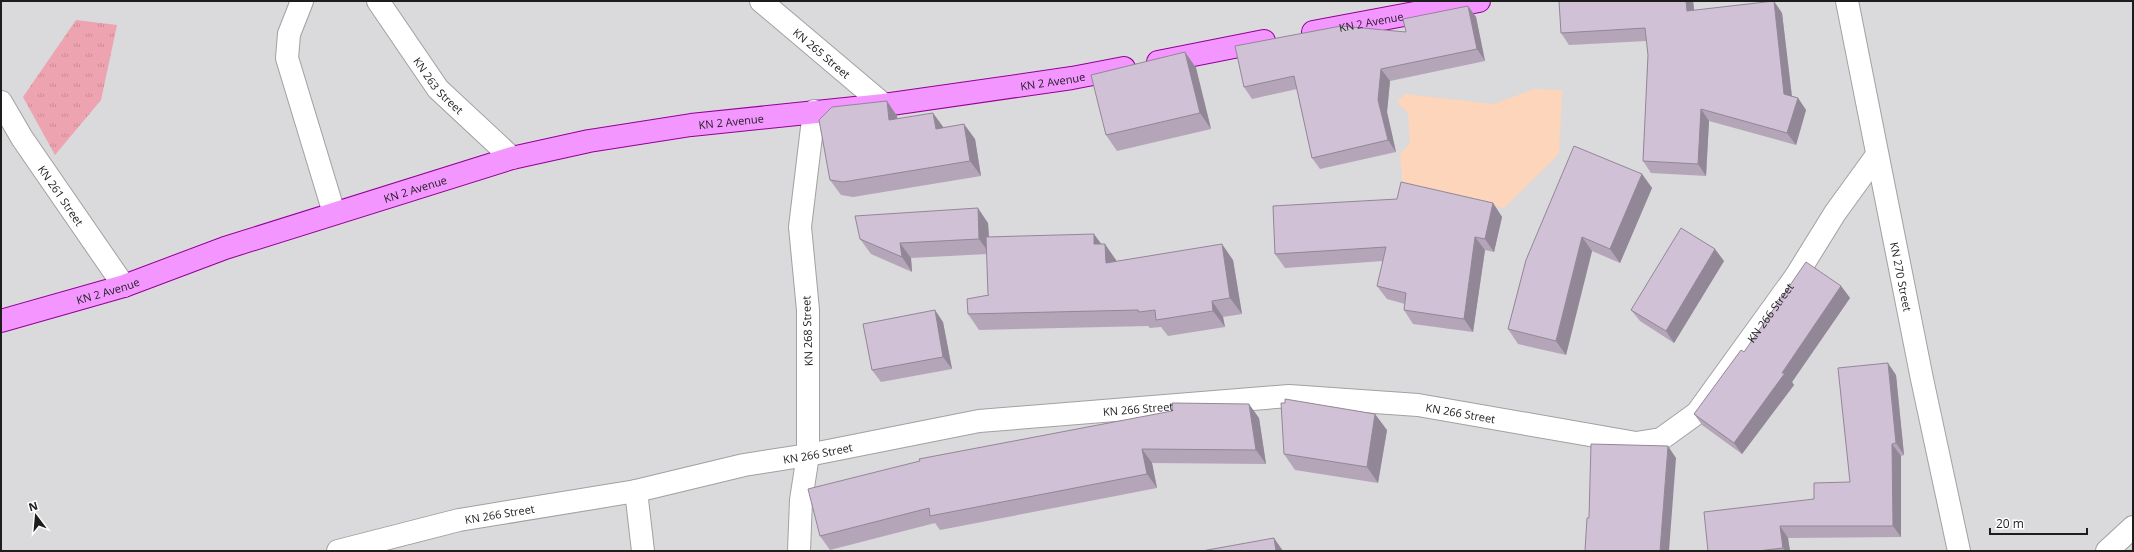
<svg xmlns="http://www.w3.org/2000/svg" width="2134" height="552" viewBox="0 0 2134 552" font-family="'Open Sans',sans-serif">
  <defs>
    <pattern id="grass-tufts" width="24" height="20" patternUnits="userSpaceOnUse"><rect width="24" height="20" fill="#eda3b0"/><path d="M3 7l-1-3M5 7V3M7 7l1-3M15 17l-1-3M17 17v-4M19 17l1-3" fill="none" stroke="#cb8c97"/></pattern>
  </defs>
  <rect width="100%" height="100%" fill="#efe1ef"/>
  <!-- residential -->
  <rect fill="#dad9db" x="1" y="1" width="2132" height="550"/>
  <!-- grass -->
  <path fill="url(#grass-tufts)" d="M76,20L117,25L101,100L55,155L23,97Z"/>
  <!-- park -->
  <path fill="#fdd5ba" d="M1534,89L1562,90L1559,154L1504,208L1403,187L1400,154L1410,143L1408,114L1397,101L1406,94L1494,104Z"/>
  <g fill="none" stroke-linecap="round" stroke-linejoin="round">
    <!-- minor casing -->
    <g stroke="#a1a1a1" stroke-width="24">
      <g id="minor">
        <path d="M302,1L289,34L287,58L334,213"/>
        <path id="s1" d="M378,1L438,89L512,158"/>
        <path id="s2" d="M761,1L884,105"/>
        <path id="s3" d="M1847,1L1922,379L1959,551"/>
        <path id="s4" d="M1,102L22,138L124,286"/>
        <path d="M636,491L643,551"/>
        <path id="s5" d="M338,551L459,520L636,491L744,465L808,455L979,421L1289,396L1418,405L1636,443L1661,439L1697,413L1796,276L1835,213L1877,155"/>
        <path d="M799,551L801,500L808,455V310L800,227L814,111"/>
        <path d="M2107,551L2133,527"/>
      </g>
    </g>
    <!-- major casing -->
    <g stroke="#930095" stroke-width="24">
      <g id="major">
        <path id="s6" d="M1313,32L1479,1"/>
        <path d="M1158,62L1264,41"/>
        <path id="s7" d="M1,321L124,286L225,248L512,158L589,141L691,125L884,105L1072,78L1124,68"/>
      </g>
    </g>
    <!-- minor -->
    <use href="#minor" stroke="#fff" stroke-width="22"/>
    <!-- major -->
    <use href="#major" stroke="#f396ff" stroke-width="22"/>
  </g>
  <!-- wall -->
  <g fill="#b4a6b8">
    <path d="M1559,1H1693L1694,10L1782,13L1792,96L1798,98L1806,110L1796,145L1709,121L1706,176L1651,173L1643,161L1648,55L1647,41L1569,45L1561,33Z"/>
    <path d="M1468,6L1476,17L1485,61L1390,81L1387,112L1396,152L1320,169L1312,158L1297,89L1252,99L1244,87L1406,32Z"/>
    <path d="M1185,52L1196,68L1211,129L1117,151L1106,135Z"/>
    <path d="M897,116V119L943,128L975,139L981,176L853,197L841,195L830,180Z"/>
    <path d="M1642,174L1652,188L1620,263L1592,251L1566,355L1518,344L1508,329L1526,260Z"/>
    <path d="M1493,203L1502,217L1494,252L1485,250L1473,332L1413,324L1404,310L1405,304L1387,299L1377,286L1383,261L1285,268L1275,254Z"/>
    <path d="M988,223L989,237L1101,244L1116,260V261L1233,260L1242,314L1223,317L1225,327L1168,336L1161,327L1150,328L1148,326L979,330L968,314L988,295V294L987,254L911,258L912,272L871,254L860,239Z"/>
    <path d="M1724,261L1674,343L1640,321L1631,310Z"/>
    <path d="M1841,286L1850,298L1792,382L1794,385L1742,454L1702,425L1694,414L1744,352Z"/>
    <path d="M943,322L952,369L881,382L872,370Z"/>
    <path d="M1896,375L1904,455L1901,456V537L1788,538L1790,551H1708L1814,499L1850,482Z"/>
    <path d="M1259,418L1266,464L1152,463L1157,488L940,530L935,523L830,550L820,536L920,461Z"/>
    <path d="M1387,430L1378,483L1295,470L1284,454Z"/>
  </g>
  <!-- shaded-wall -->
  <g fill="#928796">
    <path d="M1686,1H1693L1696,23L1687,11Z"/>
    <path d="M1774,1L1782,13L1793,106L1784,94Z"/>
    <path d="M1468,6L1476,17L1485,61L1477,49Z"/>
    <path d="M1185,52L1196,68L1211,129L1200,113Z"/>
    <path d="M1381,69L1390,81L1387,112L1396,152L1388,140L1378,100Z"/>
    <path d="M1798,98L1806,110L1796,145L1787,133Z"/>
    <path d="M887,101L897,116L899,135L889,120Z"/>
    <path d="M1701,109L1709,121L1706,176L1698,164Z"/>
    <path d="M933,113L944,128L936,129Z"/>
    <path d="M964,124L975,139L981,176L970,161Z"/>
    <path d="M1642,174L1652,188L1620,263L1610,249Z"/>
    <path d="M1493,203L1502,217L1494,252L1485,239Z"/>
    <path d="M978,208L988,223L990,254L979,239Z"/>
    <path d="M1094,234L1105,249V244L1116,260L1117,279L1106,263L1094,244Z"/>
    <path d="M1475,237L1485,250L1473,332L1464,319Z"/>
    <path d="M1582,237L1592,251L1566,355L1556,341Z"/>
    <path d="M900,243L911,258L912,272L902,257Z"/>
    <path d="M1222,244L1233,260L1242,314L1230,298Z"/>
    <path d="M1715,249L1724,261L1674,343L1666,331Z"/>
    <path d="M1841,286L1850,298L1792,382L1794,385L1742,454L1734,443Z"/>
    <path d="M1212,301L1223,317L1225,327L1213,311Z"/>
    <path d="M935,310L943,322L952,369L943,357Z"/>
    <path d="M1888,363L1896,375L1904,455L1896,443Z"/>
    <path d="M1249,404L1259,418L1266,464L1256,450Z"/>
    <path d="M1375,414L1387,430L1378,483L1367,467Z"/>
    <path d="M1892,444L1901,456V537L1893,526Z"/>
    <path d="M1668,446L1676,458L1669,551H1660Z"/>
    <path d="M1142,449L1152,463L1157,488L1147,474Z"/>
    <path d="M1780,526L1788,538L1790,551H1785L1783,548Z"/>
    <path d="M1274,538L1283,551H1276Z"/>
  </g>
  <!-- building -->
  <g fill="#d1c1d6" stroke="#928796">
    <path d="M1559,1H1686L1687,11L1774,1L1784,94L1798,98L1787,133L1701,109L1698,164L1643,161L1648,55L1645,28L1561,33Z"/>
    <path d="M1468,6L1477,49L1381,69L1378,100L1388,140L1312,158L1294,76L1244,87L1235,46L1341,26L1406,32L1403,19Z"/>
    <path d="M1185,52L1200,113L1106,135L1091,75Z"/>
    <path d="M887,101L889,120L933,113L936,129L964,124L970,161L843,182L830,180L819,120L832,107Z"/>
    <path d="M1574,146L1642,174L1610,249L1582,237L1556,341L1508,329L1526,260Z"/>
    <path d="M1401,182L1493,203L1485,239L1475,237L1464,319L1404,310L1406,293L1377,286L1386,247L1275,254L1273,206L1397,199Z"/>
    <path d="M978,208L979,239L900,243L902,257L860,239L855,216Z"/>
    <path d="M1681,228L1715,249L1666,331L1631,310Z"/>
    <path d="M1094,234V244H1105L1106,263L1222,244L1230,298L1212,301L1213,311L1156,320L1155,310L1139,312L1138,310L968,314L967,299L989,295L988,294L986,237Z"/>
    <path d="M1806,262L1841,286L1782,373H1785L1734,443L1694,414L1741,350L1744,352Z"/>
    <path d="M935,310L943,357L872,370L863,324Z"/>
    <path d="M1888,363L1896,443L1892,444L1893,526H1780L1783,548L1758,551H1708L1704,512L1814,499V483L1850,482L1838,368Z"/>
    <path d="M1285,399L1375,414L1367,467L1284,454L1281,403H1285Z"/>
    <path d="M1172,403L1249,404L1256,450L1142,449L1147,474L930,516L929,508L820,536L808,489L920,461L919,459L1172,411Z"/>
    <path d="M1591,444L1668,446L1660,551H1585L1587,518H1589Z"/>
    <path d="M1274,538L1276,551H1202Z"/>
  </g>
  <g text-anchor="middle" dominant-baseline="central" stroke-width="3.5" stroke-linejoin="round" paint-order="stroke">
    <!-- street labels -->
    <g font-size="11" fill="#1d1d1d" stroke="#fff">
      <text stroke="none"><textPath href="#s6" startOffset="59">KN 2 Avenue</textPath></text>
      <text stroke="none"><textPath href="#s2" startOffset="80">KN 265 Street</textPath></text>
      <text stroke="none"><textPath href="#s7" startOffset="1083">KN 2 Avenue</textPath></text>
      <text stroke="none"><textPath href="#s1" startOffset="104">KN 263 Street</textPath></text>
      <text stroke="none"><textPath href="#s7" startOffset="759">KN 2 Avenue</textPath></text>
      <text stroke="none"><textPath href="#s7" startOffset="435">KN 2 Avenue</textPath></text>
      <text stroke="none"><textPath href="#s4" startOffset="111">KN 261 Street</textPath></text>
      <text stroke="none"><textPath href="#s3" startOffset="281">KN 270 Street</textPath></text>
      <text stroke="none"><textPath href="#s7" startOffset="111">KN 2 Avenue</textPath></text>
      <text stroke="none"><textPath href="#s5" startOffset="1510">KN 266 Street</textPath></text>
      <text transform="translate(807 331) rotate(-92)">KN 268 Street</text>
      <text stroke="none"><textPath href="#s5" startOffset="814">KN 266 Street</textPath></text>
      <text stroke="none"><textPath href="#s5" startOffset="1138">KN 266 Street</textPath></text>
      <text stroke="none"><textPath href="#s5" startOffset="490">KN 266 Street</textPath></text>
      <text stroke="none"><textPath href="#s5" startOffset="166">KN 266 Street</textPath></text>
    </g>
  </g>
  <!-- border -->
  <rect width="2134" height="552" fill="none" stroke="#1d1d1d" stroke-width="4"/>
  <!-- north arrow -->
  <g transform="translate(36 516) rotate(344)" stroke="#ffffff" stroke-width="3" paint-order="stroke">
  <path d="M0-3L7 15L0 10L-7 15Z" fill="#1d1d1d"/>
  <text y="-6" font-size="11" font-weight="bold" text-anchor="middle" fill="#1d1d1d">N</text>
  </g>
  <!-- scale -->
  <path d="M1990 528v6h97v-6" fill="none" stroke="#1d1d1d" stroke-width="2"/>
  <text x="1996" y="528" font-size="12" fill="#1d1d1d" stroke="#ffffff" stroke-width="3" paint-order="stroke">20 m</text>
</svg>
